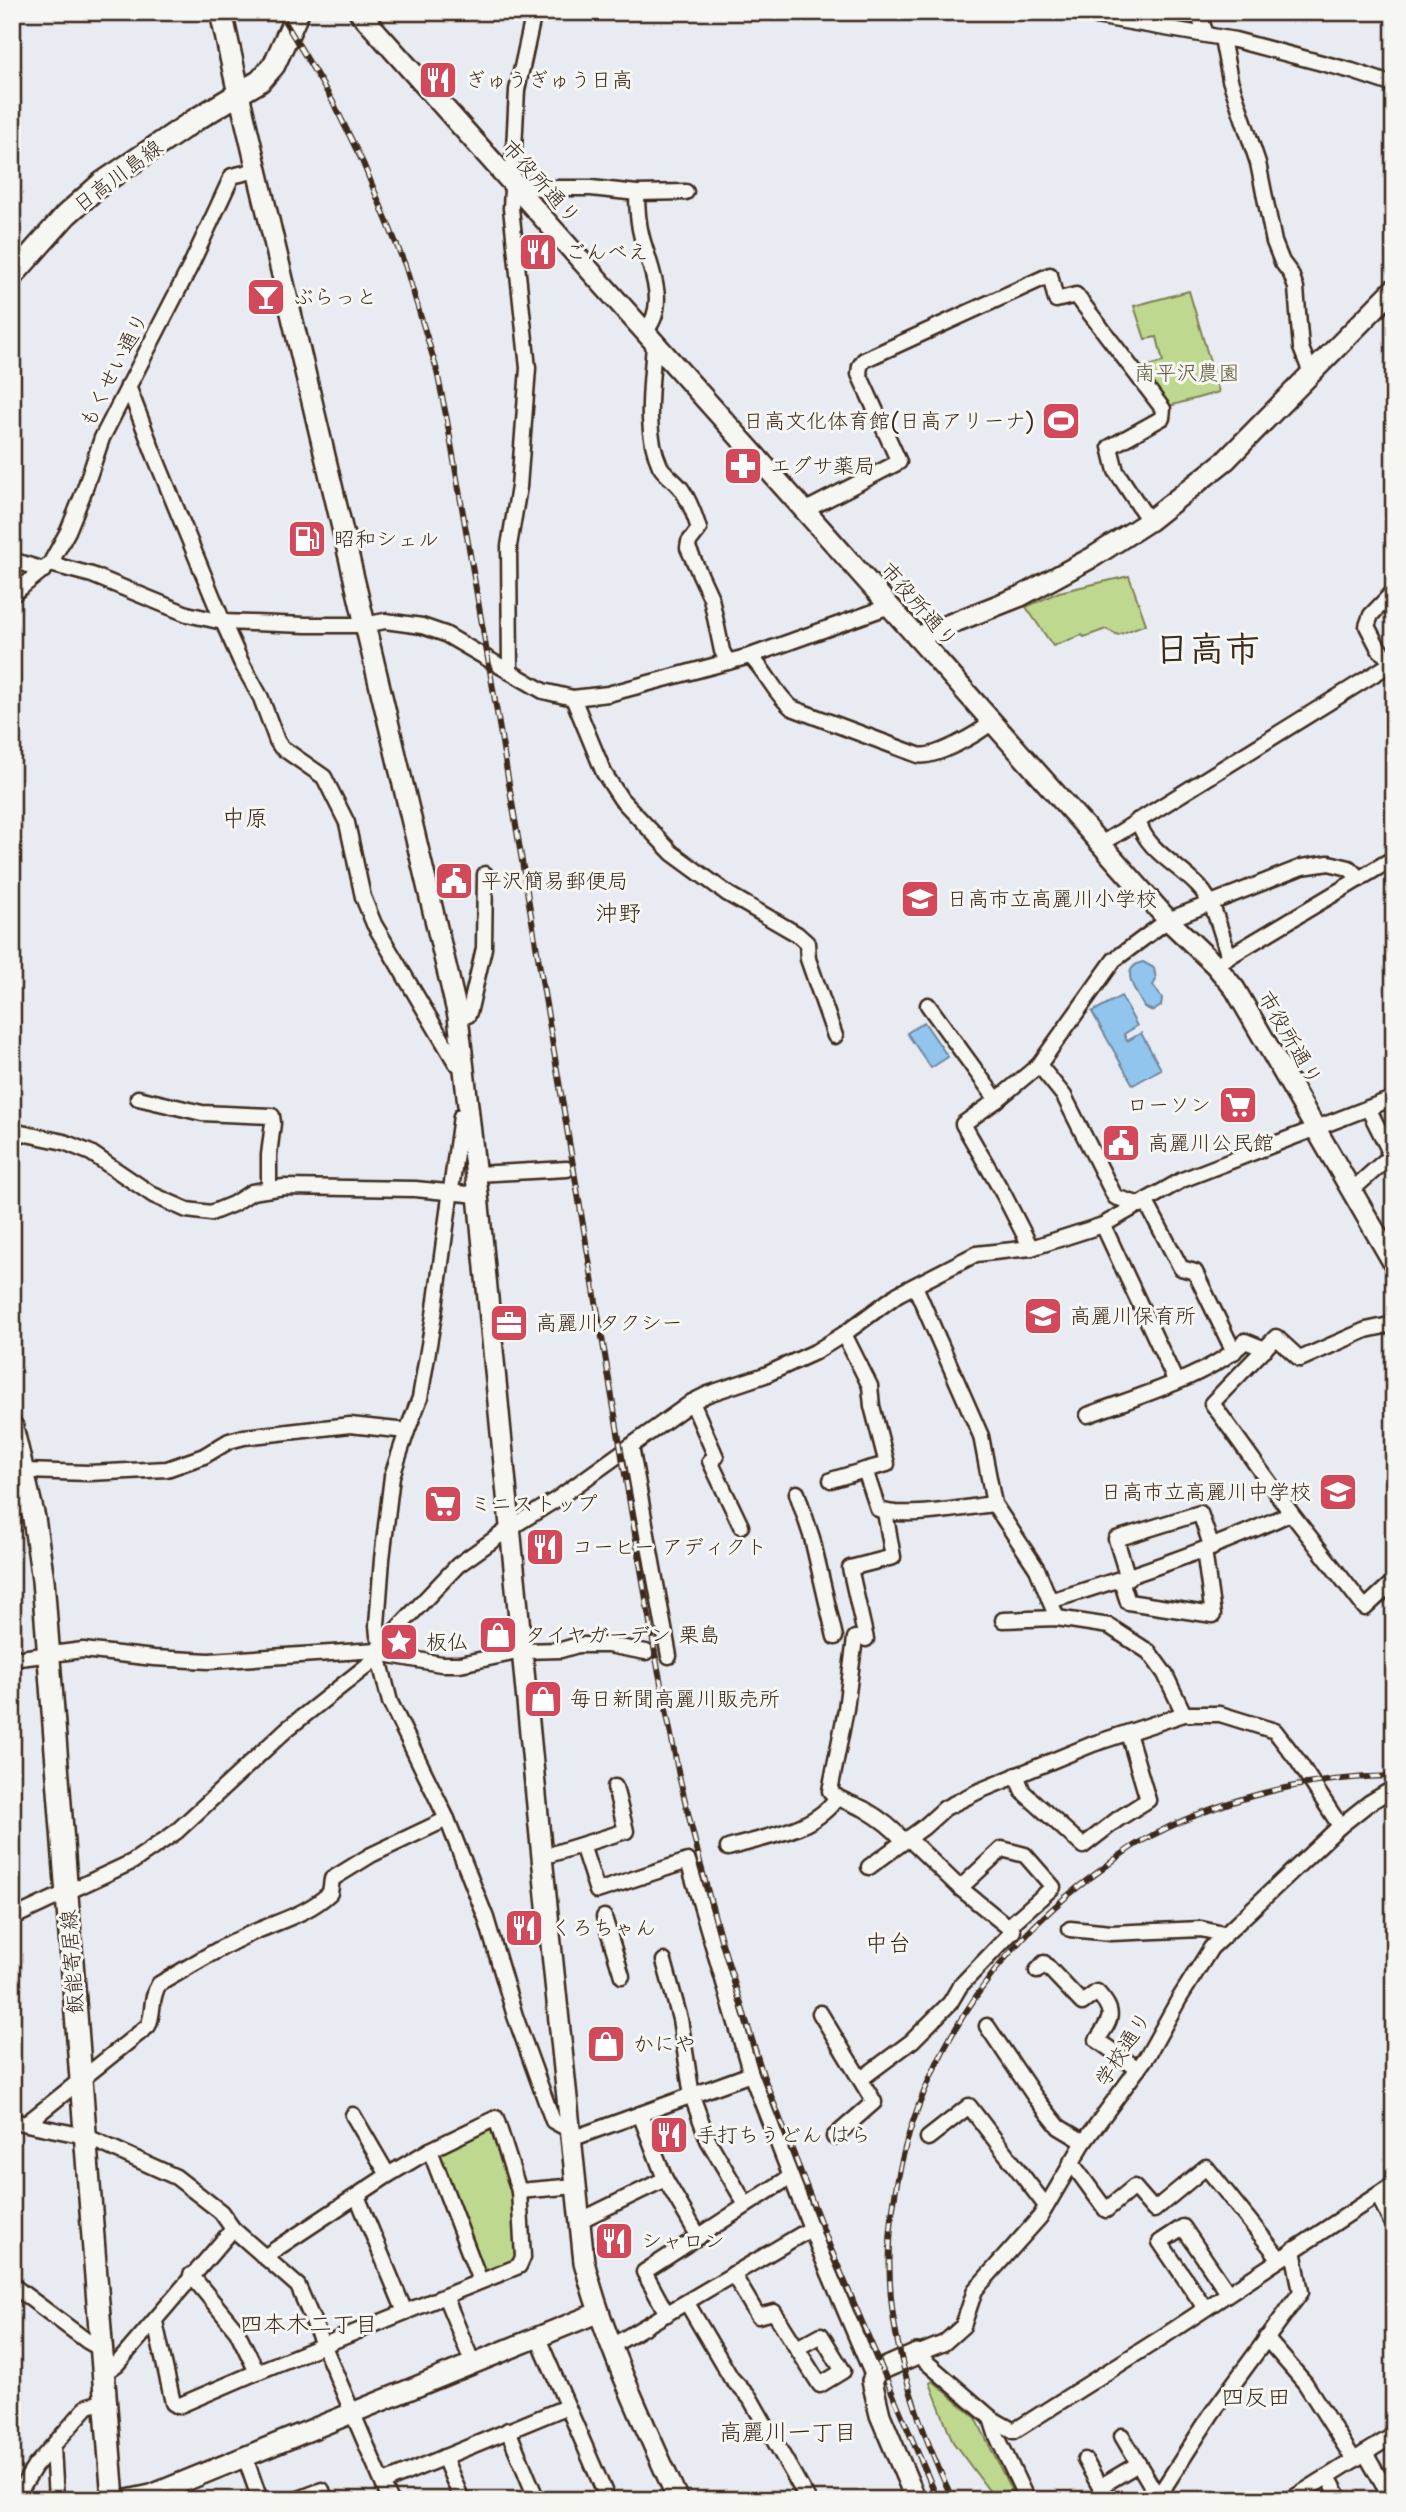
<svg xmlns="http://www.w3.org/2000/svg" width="1406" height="2512" viewBox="0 0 1406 2512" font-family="'Shantell Sans','Klee One',sans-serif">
  <rect width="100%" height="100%" fill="#e9ebf2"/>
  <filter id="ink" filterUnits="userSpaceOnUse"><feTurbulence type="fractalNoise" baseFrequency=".0143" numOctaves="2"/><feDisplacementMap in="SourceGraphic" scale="14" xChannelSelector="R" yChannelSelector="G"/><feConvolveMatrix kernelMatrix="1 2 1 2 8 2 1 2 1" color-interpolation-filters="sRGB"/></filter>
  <g filter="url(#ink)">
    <!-- green -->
    <g fill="#bfd88f" stroke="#7d8156" stroke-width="2">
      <path d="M1189,291L1219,392L1169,406L1140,368L1163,362L1157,337L1145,339L1134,306Z"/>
      <path d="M1129,576L1146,624L1118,635L1106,629L1084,637L1082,635L1053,646L1026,607L1059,592Z"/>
      <path d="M488,2127L493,2129L514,2193L517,2258L513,2263L488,2273L483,2271L439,2156L442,2150Z"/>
      <path d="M933,2381L976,2418L1016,2500H996L953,2442L930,2383Z"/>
    </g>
    <!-- water -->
    <g fill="#91c5ee" stroke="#6f879b" stroke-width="2">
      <path d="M1143,962L1154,968L1156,980L1153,985L1162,998L1161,1006L1153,1011L1144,1007C1137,993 1117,968 1143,962Z"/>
      <path d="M1121,996L1137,1026L1124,1034L1127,1041L1141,1033L1161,1069L1133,1085L1092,1012Z"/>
      <path d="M924,1022L948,1057L931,1068L907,1033Z"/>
    </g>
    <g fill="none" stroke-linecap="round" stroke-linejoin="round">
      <!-- street casing -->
      <g stroke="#3b2a1e" stroke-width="19">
        <g id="street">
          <path d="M1072,12L1235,40L1352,71L1394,85"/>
          <path d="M1198,12L1206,34"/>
          <path d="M1222,38L1230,80L1258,163L1274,242L1282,262L1291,274L1296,288L1301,348L1311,373"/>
          <path d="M514,185L519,183L539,188H591L637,193L686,192"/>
          <path d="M637,193C637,208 638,223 642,238C650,268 670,306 644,333"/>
          <path d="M654,343C652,382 643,429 660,466C665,475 676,481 682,490C690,502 695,516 699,529L689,542L688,548L711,598L722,651L728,662"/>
          <path d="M128,386L154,454L223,622L241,662L261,698L277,741L281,747L324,777L347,823L363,897L374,924L456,1063L464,1066"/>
          <path d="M806,510L899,462L859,374L860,366L864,360L1050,275L1056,300L1076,295L1163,409L1162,418L1110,447L1116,471L1149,521"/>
          <path d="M12,560L44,570"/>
          <path d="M50,564L92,575L187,614L223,622L306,625H364L385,621L422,626L445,634L543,691L573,698L608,694L750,656L890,606"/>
          <path d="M1394,591L1371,615L1367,626L1379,649L1394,664"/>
          <path d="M12,595L50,564L68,531L83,494L102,438L189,269L232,176L257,170"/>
          <path d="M750,656C767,672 774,693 792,708L918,755C935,759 979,733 992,722"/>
          <path d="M510,672L509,546L519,487L528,368L511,208L517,90L534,12"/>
          <path d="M573,698L604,773L621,799L672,853L728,894L797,934L807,943L808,959L835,1036"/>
          <path d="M1138,820C1146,851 1178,864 1199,887C1216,905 1221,934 1229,957"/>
          <path d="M1101,844L1392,663"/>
          <path d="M1215,965L1394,858"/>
          <path d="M928,1005L997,1100"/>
          <path d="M458,1016L468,1015L470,1009L484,948L485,874"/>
          <path d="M1039,1065L1064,1096L1115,1197L1141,1205"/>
          <path d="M138,1098L202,1113L272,1116L273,1123L269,1155V1188"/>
          <path d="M12,1131L64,1142L91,1153L153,1195L187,1210L211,1213L233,1204L252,1192L284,1187L415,1189L478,1195"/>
          <path d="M476,1174L567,1169"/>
          <path d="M1351,1191L1388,1158V1148L1368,1108"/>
          <path d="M1146,1202L1181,1268L1195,1272L1234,1352"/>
          <path d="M1103,1225L1176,1382"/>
          <path d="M1031,1248L1004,1195L963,1124L997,1100L1039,1065L1114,960L1168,920L1302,867L1329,863L1349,868L1360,879"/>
          <path d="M915,1286L981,1436L994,1504L1037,1569L1057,1618"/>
          <path d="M1394,1324L1366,1330L1300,1359L1276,1337L1212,1403L1291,1513L1365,1608L1394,1581"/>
          <path d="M844,1334L870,1386L872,1406L887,1464L865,1470L878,1509C901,1520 966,1507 994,1504"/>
          <path d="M692,1402L716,1457L710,1461L741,1526"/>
          <path d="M1088,1415C1132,1398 1213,1375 1245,1341L1265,1349"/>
          <path d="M631,1446L669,1656"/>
          <path d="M24,1471L89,1473L167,1469L204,1456L229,1441L244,1437L350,1425L407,1431"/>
          <path d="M831,1480L865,1470"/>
          <path d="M797,1493L812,1538L835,1637"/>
          <path d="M1128,1578L1116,1539L1200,1513L1212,1548"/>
          <path d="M1121,1580L1128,1602L1213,1615L1204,1550"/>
          <path d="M1050,1601C1133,1576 1213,1549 1291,1513"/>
          <path d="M1003,1620L1057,1618L1109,1626L1149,1652L1165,1674L1184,1714"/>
          <path d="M855,1638L846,1709L830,1791C838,1801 853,1803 864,1809C878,1817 893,1828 904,1841"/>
          <path d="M866,1639L850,1568L893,1557L885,1512"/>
          <path d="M383,1643L378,1636L377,1625L382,1559L392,1476L407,1431L420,1398L434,1315L461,1116L469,1111"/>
          <path d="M12,1659L83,1650L154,1658L209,1661L377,1650L384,1654L441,1664H460L522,1651L561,1650L578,1645H608L646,1652"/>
          <path d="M1016,1775L1023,1792L1083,1846L1118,1819L1148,1800L1128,1733"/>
          <path d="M1394,1788L1369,1803L1340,1826L1211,1948L1179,1999L1148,2055L1084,2142L1040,2217L975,2290L963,2326L944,2343L917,2354L991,2418L1014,2431L1164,2336L1394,2184"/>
          <path d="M582,1845L597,1891L688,1861L751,2074L823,2259L873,2376"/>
          <path d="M728,1848C763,1837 816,1831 837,1797"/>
          <path d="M542,1857L626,1831L615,1787"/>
          <path d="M869,1867L924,1827L945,1808L979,1791L1093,1744L1184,1714H1220L1275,1731L1298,1761L1340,1826"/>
          <path d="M960,1888L1002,1849L1025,1855L1053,1887L1009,1926"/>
          <path d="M604,1917L622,1976"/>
          <path d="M12,1918L132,1862L176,1832L287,1729L378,1657"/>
          <path d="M1070,1929L1111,1933L1201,1929L1223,1934"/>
          <path d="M664,1961L680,2019L692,2096L708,2140L746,2205"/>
          <path d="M1037,1971L1044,1963L1082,2003L1097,1992C1116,2013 1112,2018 1097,2040L1138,2069"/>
          <path d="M820,2013L874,2102L834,2137"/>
          <path d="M987,2026L1035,2097L1059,2127L1084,2142"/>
          <path d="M861,2079L912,2041L950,2003L960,1986L1013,1931L960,1888L908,1838"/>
          <path d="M640,2114L665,2179L699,2237"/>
          <path d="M353,2115L388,2175"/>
          <path d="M12,2121L85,2136L176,2177L221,2212L233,2229L298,2286L390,2500"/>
          <path d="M27,2123L148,2026C155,2011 149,2001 159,1984C191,1966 224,1944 259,1930C285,1919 308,1913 330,1893L332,1879L371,1855L447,1819"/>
          <path d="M570,2126H562L553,2121L515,2016L486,1918L447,1819L390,1702L377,1650L458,1565L510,1528L557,1499L692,1402L708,1394L765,1375L815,1352L844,1334L898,1294L976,1254L1031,1248L1103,1225L1182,1180L1394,1098"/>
          <path d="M928,2138L969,2106L1046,2206"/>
          <path d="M571,2139L751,2074"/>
          <path d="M430,2150L480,2281"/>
          <path d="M1071,2162L1106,2210L1134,2187L1154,2210L1206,2167L1280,2259"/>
          <path d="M1378,2195L1394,2228"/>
          <path d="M357,2196L405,2312"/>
          <path d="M579,2221L665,2179"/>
          <path d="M264,2257L388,2175L430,2150L496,2118L519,2191"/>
          <path d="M733,2274L758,2316L774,2312L820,2385L843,2371L821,2335L797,2348"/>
          <path d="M12,2285L87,2341L101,2349"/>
          <path d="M445,2296L473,2364"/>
          <path d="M687,2303L731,2378L750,2398L808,2500"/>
          <path d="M1205,2308L1160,2242L1183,2227L1228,2293"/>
          <path d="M667,2314L644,2272L790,2177"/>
          <path d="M155,2322L173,2403L178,2406L257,2372L237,2331L191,2275"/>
          <path d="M538,2338L608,2500"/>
          <path d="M1266,2338L1305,2383L1354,2460"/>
          <path d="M610,2347L812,2228"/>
          <path d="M257,2372L519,2266L523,2257L519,2191L576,2186"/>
          <path d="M103,2374L117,2364L233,2229"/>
          <path d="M991,2418L996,2434L1027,2500"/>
          <path d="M508,2430L537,2500"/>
          <path d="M1122,2436L1158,2497"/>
          <path d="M53,2447L56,2500"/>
          <path d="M1365,2453L1392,2500"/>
          <path d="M245,2457L260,2500"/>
          <path d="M444,2457L462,2500"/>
          <path d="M1085,2460L1107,2500"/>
          <path d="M1328,2477L1341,2500"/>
          <path d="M384,2482L566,2407"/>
          <path d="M1101,2486L1138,2464"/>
          <path d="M14,2500L35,2466L88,2406L105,2401"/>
          <path d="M296,2500L322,2490L325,2500"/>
          <path d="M1156,2500L1212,2413L1301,2292L1293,2250"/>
          <path d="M1290,2500L1394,2435"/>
        </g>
      </g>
      <!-- secondary casing -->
      <g stroke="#3b2a1e" stroke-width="24">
        <g id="secondary">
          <path d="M359,12C629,314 900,616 1168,920L1215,965L1235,989L1394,1264"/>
          <path d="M239,94L458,1016L478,1195L542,1857L584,2262C606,2346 643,2421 678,2500"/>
          <path d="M917,637L1021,596L1093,557L1149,521L1226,460L1394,289"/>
          <path d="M127,2500L151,2495L597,2313"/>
          <path d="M916,2500L880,2415L872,2381L878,2371L917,2354"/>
        </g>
      </g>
      <!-- primary casing -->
      <g stroke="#3b2a1e" stroke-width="26">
        <g id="primary">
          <path d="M221,12L239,94"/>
          <path d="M12,276L66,215L102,183L195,120L260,81L274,65L298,12"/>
          <path d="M12,1427L34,1518L43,1580L113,2500"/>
        </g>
      </g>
      <!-- street -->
      <use href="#street" stroke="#f6f6f2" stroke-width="14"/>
      <!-- secondary -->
      <use href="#secondary" stroke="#f6f6f2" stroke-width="19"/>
      <!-- primary -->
      <use href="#primary" stroke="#f6f6f2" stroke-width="21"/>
      <!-- rail casing -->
      <g stroke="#3b2a1e" stroke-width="6">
        <g id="rail">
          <path d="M279,12L333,102L363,163L405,265L436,367L447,420L488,659L655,1653L679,1776L701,1866L721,1940L763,2075L830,2247L938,2500"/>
          <path d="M953,2500C922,2435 893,2354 890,2282C882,2121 971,1961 1101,1870C1113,1861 1126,1850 1140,1842C1217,1799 1305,1777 1394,1776"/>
        </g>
      </g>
      <!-- rail -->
      <use href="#rail" stroke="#f6f6f2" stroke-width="3.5" stroke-dasharray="10" stroke-linecap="butt"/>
    </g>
  </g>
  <!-- icons -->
  <defs>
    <g id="restaurant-square" transform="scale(2.0125)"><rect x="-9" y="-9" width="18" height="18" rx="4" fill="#d1495b" stroke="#f6f6f2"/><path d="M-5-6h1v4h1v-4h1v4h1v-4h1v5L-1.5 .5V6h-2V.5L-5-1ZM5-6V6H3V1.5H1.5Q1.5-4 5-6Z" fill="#fff"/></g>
    <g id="bar-square" transform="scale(2.0125)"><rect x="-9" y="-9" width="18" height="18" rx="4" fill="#d1495b" stroke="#f6f6f2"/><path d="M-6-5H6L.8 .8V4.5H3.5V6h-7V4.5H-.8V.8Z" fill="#fff"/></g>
    <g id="stadium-square" transform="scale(2.0125)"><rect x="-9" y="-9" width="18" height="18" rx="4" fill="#d1495b" stroke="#f6f6f2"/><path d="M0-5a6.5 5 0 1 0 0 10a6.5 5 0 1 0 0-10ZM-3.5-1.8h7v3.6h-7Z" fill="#fff"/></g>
    <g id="pharmacy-square" transform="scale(2.0125)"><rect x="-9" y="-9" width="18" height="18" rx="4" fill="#d1495b" stroke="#f6f6f2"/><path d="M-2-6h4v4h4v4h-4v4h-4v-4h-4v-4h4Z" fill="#fff"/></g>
    <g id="fuel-square" transform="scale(2.0125)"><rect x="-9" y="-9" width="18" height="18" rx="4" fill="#d1495b" stroke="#f6f6f2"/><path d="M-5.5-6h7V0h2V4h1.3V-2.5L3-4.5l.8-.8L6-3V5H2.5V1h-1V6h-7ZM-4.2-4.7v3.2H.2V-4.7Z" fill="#fff"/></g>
    <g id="civic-square" transform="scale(2.0125)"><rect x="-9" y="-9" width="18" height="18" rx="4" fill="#d1495b" stroke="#f6f6f2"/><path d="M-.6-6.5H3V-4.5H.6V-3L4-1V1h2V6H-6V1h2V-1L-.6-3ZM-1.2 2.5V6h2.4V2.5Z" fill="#fff"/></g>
    <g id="school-square" transform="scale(2.0125)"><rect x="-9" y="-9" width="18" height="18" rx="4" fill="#d1495b" stroke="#f6f6f2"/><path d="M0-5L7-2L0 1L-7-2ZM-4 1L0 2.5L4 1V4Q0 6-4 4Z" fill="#fff"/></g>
    <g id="supermarket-square" transform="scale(2.0125)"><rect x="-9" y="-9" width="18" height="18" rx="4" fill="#d1495b" stroke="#f6f6f2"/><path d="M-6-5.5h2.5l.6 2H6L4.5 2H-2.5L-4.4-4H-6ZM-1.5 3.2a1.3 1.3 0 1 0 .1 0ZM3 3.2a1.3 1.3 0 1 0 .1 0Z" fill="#fff"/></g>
    <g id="office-square" transform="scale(2.0125)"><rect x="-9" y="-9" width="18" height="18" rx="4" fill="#d1495b" stroke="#f6f6f2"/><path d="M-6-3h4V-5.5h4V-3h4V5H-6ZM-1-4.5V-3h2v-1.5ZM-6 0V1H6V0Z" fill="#fff"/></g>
    <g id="shop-square" transform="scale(2.0125)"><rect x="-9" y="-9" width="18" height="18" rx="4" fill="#d1495b" stroke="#f6f6f2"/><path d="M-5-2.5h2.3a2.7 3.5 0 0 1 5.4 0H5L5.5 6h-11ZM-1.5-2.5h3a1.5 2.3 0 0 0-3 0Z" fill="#fff"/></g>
    <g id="sight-square" transform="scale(2.0125)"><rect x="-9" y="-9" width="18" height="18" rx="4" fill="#d1495b" stroke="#f6f6f2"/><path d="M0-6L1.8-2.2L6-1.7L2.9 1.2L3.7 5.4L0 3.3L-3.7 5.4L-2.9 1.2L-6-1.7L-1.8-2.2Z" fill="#fff"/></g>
  </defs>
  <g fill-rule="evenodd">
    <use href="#restaurant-square" x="438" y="80"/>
    <use href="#restaurant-square" x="538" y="252"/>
    <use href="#bar-square" x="266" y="297"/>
    <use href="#stadium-square" x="1061" y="421"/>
    <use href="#pharmacy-square" x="743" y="466"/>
    <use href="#fuel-square" x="307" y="539"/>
    <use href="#civic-square" x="454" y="881"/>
    <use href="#school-square" x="920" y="899"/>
    <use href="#supermarket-square" x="1238" y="1105"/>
    <use href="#civic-square" x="1121" y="1143"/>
    <use href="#school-square" x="1043" y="1316"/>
    <use href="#office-square" x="509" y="1323"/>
    <use href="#school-square" x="1338" y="1492"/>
    <use href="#supermarket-square" x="443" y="1504"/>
    <use href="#restaurant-square" x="545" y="1547"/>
    <use href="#shop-square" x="498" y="1635"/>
    <use href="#sight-square" x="399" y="1642"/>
    <use href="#shop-square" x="543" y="1699"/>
    <use href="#restaurant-square" x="524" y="1928"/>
    <use href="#shop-square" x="606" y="2044"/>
    <use href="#restaurant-square" x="669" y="2135"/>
    <use href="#restaurant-square" x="614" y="2241"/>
  </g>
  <g text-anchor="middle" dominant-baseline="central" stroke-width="6" stroke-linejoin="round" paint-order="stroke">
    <!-- poi labels -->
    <g font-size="21" fill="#3b2a1e" stroke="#f6f6f2" text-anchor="start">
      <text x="465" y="80">ぎゅうぎゅう日高</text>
      <text x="565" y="252">ごんべえ</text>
      <text x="293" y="297">ぶらっと</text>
      <text x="1034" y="421" text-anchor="end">日高文化体育館(日高アリーナ)</text>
      <text x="770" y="466">エグサ薬局</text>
      <text x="334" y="539">昭和シェル</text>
      <text x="481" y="881">平沢簡易郵便局</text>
      <text x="947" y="899">日高市立高麗川小学校</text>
      <text x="1211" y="1105" text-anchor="end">ローソン</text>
      <text x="1148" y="1143">高麗川公民館</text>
      <text x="1070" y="1316">高麗川保育所</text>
      <text x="536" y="1323">高麗川タクシー</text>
      <text x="1311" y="1492" text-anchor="end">日高市立高麗川中学校</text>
      <text x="470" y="1504">ミニストップ</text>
      <text x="572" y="1547">コーヒー アディクト</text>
      <text x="525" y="1635">タイヤガーデン 栗島</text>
      <text x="426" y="1642">板仏</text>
      <text x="570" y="1699">毎日新聞高麗川販売所</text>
      <text x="551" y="1928">くろちゃん</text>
      <text x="633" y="2044">かにや</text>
      <text x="696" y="2135">手打ちうどん はら</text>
      <text x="641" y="2241">シャロン</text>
    </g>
    <!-- street labels -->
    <g font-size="21" fill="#3b2a1e" stroke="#f6f6f2">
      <text transform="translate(118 176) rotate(-37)">日高川島線</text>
      <text transform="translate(541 182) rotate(48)">市役所通り</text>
      <text transform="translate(114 370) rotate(-63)">もくせい通り</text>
      <text transform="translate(919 605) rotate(49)">市役所通り</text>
      <text transform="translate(1290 1038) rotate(60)">市役所通り</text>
      <text transform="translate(72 1962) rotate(-94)">飯能寄居線</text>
      <text transform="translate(1123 2049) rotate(-57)">学校通り</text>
    </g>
    <!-- park labels -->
    <g font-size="21" fill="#5c563a" stroke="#f6f6f2">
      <text x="1187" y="373">南平沢農園</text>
    </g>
    <!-- neighbourhood labels -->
    <g font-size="23" fill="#3b2a1e" stroke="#f6f6f2">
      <text x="245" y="818">中原</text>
      <text x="618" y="913">沖野</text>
      <text x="888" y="1943">中台</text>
      <text x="309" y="2324">四本木二丁目</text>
      <text x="1256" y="2397">四反田</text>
      <text x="788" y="2432">高麗川一丁目</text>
    </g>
    <!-- town labels -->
    <g font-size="35" font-weight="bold" fill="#3b2a1e" stroke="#f6f6f2">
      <text x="1207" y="648">日高市</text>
    </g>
  </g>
  <!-- margin -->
  <rect width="1406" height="2512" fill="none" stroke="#f6f6f2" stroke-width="42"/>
  <rect x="21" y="21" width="1364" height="2470" fill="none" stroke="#3b2a1e" stroke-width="2.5" filter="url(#ink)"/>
</svg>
